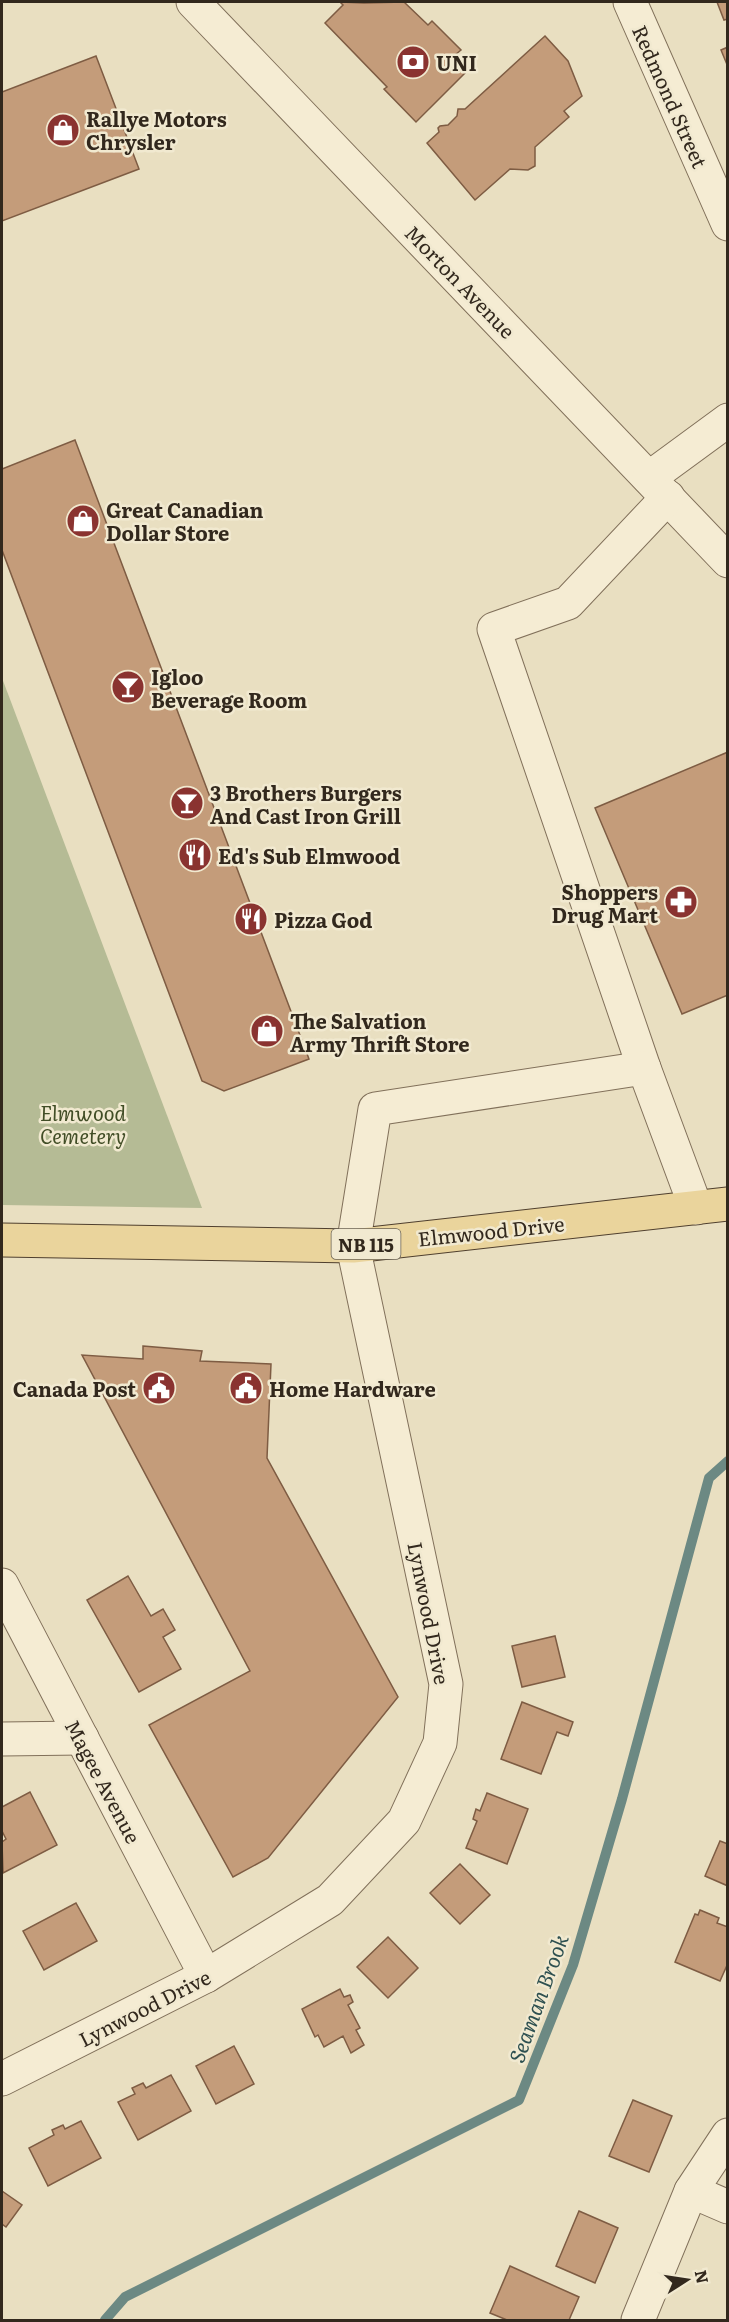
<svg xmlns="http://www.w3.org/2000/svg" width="729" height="2322" viewBox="0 0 729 2322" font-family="Literata,serif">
  <rect width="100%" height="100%" fill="#e9dfc1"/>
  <!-- cemetery -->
  <path fill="#b5bb95" d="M2,678L202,1208L2,1205Z"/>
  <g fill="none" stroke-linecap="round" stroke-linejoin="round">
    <!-- stream -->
    <path stroke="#6c8983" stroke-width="10" d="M105,2320L125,2297L519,2100L573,1965L622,1799L709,1478L728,1461"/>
  </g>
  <!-- building -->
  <g fill="#c49c7a" stroke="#7e5c43" stroke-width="1.5">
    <path d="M340,2L364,3L404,2L428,25L432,21L461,50L455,55L469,69L416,122L384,89L387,87L325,23L343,5Z"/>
    <path d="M717,2H728V19L724,20Z"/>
    <path d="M545,36L568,61L582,96L564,111L569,117L535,147V166L528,170L510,169L475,200L427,143L439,132L438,128L440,126L448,125L457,116L458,109H465Z"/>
    <path d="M728,47V67L721,50Z"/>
    <path d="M96,56L139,169L2,221V92Z"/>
    <path d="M75,440L309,1059L224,1091L202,1081L2,550V469Z"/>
    <path d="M728,752V995L682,1014L595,808Z"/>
    <path d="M143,1346L202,1351L200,1361L271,1364L267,1458L398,1697L268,1858L233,1877L149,1725L250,1671L82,1355L143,1359Z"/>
    <path d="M128,1576L151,1616L163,1609L175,1630L163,1637L181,1669L139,1692L87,1600Z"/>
    <path d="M555,1636L565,1677L522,1687L512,1646Z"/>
    <path d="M522,1702L573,1722L568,1736L557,1732L541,1774L501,1759Z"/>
    <path d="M30,1792L57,1845L3,1873L2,1842L6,1839L2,1831V1807Z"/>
    <path d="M487,1793L528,1809L507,1864L466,1848L477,1821L473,1819L476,1809L480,1811Z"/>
    <path d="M720,1841L728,1844V1886L705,1876Z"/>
    <path d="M460,1864L490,1895L460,1924L430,1893Z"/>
    <path d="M76,1903L97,1941L44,1970L23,1931Z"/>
    <path d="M700,1910L719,1918L717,1923L728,1927V1963L720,1981L675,1962L695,1914L698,1915Z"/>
    <path d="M388,1937L418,1968L388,1998L357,1967Z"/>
    <path d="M340,1989L344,1997L350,1995L353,2002L348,2005L360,2028L356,2030L364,2045L351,2053L343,2036L324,2047L318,2035L315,2037L302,2009Z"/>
    <path d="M234,2046L254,2084L216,2104L196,2066Z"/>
    <path d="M171,2075L191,2111L138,2140L118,2102L135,2094L132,2088L143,2083L146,2088Z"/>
    <path d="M633,2100L672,2116L649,2172L609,2156Z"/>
    <path d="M81,2121L101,2158L48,2186L29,2148L54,2135L52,2130L63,2125L65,2129Z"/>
    <path d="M2,2191L22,2205L6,2227L2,2224Z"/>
    <path d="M579,2211L618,2228L595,2283L556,2266Z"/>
    <path d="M510,2266L579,2297L569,2320H507L490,2313Z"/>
  </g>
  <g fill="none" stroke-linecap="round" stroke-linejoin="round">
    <!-- minor casing -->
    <g stroke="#81705a" stroke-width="35">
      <g id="minor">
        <path d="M193,2L728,561"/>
        <path d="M630,2L728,224"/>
        <path d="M649,478L728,420"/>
        <path d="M668,497L568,603L494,629L644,1068L696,1208"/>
        <path d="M2,1585L206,1976"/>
        <path d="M2,1739L82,1738"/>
        <path d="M2,2079L206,1976L330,1900L404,1821L440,1743L446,1684L353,1246L375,1109L644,1068"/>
        <path d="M691,2191L728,2207"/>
        <path d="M638,2320L691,2191L728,2135"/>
      </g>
    </g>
    <!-- major casing -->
    <g stroke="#4f3f2e" stroke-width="35">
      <path id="major" d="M2,1240L353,1246L728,1204"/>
    </g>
    <!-- minor -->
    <use href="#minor" stroke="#f5ecd3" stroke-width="33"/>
    <!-- major -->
    <use href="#major" stroke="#ead49c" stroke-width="33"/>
  </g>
  <!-- icons -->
  <defs>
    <g id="bank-disc" transform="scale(1.725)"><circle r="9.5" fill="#8a3330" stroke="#f1e9d0"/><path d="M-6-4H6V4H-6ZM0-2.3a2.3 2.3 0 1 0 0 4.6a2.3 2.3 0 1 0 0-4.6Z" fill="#fff"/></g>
    <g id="shop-disc" transform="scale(1.725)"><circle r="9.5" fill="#8a3330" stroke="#f1e9d0"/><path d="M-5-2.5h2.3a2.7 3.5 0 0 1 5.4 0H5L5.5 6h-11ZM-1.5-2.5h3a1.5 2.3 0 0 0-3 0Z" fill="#fff"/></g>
    <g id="bar-disc" transform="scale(1.725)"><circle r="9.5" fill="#8a3330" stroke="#f1e9d0"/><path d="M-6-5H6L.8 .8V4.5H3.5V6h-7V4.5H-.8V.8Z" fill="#fff"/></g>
    <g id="restaurant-disc" transform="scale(1.725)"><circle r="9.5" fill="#8a3330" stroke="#f1e9d0"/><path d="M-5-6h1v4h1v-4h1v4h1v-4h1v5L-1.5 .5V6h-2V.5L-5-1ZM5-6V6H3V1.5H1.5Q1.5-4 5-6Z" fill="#fff"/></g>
    <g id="pharmacy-disc" transform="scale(1.725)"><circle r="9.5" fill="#8a3330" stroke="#f1e9d0"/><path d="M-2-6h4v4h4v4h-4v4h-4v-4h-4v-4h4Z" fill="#fff"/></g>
    <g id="civic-disc" transform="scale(1.725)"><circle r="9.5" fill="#8a3330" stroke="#f1e9d0"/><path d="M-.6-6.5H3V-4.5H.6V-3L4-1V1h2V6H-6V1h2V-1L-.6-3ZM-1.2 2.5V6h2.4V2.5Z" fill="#fff"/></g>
  </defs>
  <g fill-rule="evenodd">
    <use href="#bank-disc" x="413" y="62"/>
    <use href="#shop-disc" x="63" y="130"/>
    <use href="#shop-disc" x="83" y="521"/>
    <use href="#bar-disc" x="128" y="687"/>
    <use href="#bar-disc" x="187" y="803"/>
    <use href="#restaurant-disc" x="195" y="855"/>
    <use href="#pharmacy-disc" x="681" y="902"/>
    <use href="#restaurant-disc" x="251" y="919"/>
    <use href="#shop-disc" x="267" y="1031"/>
    <use href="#civic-disc" x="159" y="1388"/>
    <use href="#civic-disc" x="246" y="1388"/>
  </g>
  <g text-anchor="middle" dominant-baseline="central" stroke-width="5" stroke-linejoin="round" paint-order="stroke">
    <!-- shield labels -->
    <rect fill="#f1e9d0" stroke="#6b6253" stroke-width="1.5" x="331.5" y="1229" width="69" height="30" rx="4.5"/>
    <g font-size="18" font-weight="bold" fill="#32281d">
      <text x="366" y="1244">NB 115</text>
    </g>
    <!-- poi labels -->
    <g font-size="20" font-weight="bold" fill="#32281d" stroke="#f1e9d0" text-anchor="start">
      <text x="436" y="62">UNI</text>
      <text x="86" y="118">Rallye Motors<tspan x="86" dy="23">Chrysler</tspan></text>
      <text x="106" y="509">Great Canadian<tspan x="106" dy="23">Dollar Store</tspan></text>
      <text x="151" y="676">Igloo<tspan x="151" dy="23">Beverage Room</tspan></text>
      <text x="210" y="792">3 Brothers Burgers<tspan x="210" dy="23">And Cast Iron Grill</tspan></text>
      <text x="218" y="855">Ed's Sub Elmwood</text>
      <text x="658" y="891" text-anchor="end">Shoppers<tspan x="658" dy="23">Drug Mart</tspan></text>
      <text x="274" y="919">Pizza God</text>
      <text x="290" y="1020">The Salvation<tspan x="290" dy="23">Army Thrift Store</tspan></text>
      <text x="136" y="1388" text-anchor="end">Canada Post</text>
      <text x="269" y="1388">Home Hardware</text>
    </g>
    <!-- street labels -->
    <g font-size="20" fill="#32281d" stroke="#f1e9d0">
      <text transform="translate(671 96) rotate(66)">Redmond Street</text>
      <text transform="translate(461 281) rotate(46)">Morton Avenue</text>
      <text transform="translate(491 1230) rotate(-6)">Elmwood Drive</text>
      <text transform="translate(430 1613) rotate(79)">Lynwood Drive</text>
      <text transform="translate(104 1781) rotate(62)">Magee Avenue</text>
      <text transform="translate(144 2007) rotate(-27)">Lynwood Drive</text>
    </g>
    <!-- park labels -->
    <g font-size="20" font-style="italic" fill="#414d26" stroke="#f1e9d0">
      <text x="83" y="1112">Elmwood<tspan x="83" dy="23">Cemetery</tspan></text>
    </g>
    <!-- water labels -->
    <g font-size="21" font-style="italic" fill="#2e5050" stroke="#f1e9d0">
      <text transform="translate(537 1998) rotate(-70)">Seaman Brook</text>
    </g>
  </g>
  <!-- border -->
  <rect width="729" height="2322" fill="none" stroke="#32281d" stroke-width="6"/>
  <!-- north arrow -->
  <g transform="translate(687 2280) rotate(78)" stroke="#f1e9d0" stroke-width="4.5" paint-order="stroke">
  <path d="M0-4.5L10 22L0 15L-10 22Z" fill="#32281d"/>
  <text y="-9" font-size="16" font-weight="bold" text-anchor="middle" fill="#32281d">N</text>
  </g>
</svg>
